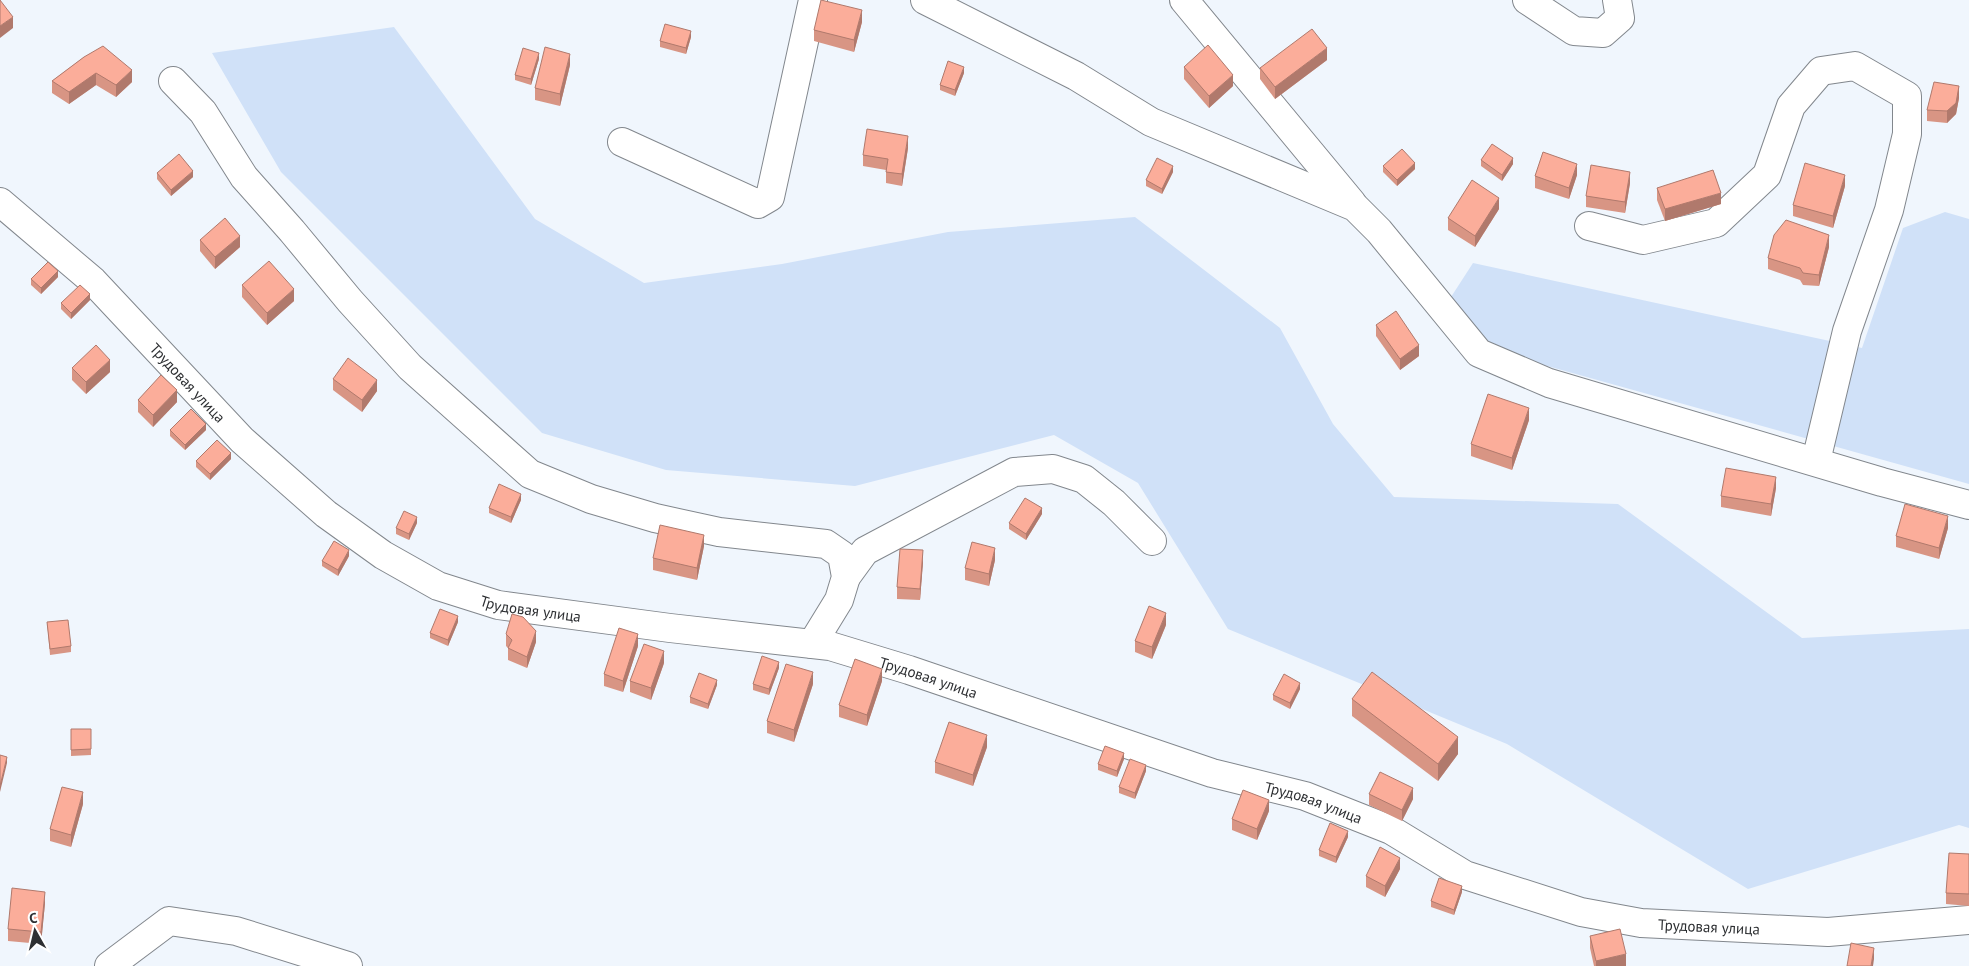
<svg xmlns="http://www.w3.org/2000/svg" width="1969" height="966" viewBox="0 0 1969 966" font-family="'PT Sans',sans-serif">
  <rect width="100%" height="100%" fill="#f0f6fd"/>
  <!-- green -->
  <g fill="#d0e1f8">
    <path d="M394,27L535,219L644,283L782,264L948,232L1135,217L1280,328L1333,424L1394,497L1618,504L1802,638L1969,629V828L1959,825L1748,889L1507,744L1228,629L1138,483L1054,435L855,486L666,470L542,433L281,172L212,53Z"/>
    <path d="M1945,212L1969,219V484L1494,351L1451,297L1473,263L1862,348L1903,228Z"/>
  </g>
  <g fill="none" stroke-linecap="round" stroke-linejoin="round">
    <!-- minor casing -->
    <g stroke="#82878d" stroke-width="30">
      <g id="minor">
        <path d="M925,0L1076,76L1151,122L1355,207L1379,231L1479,353L1549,383L1882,482L1969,505"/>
        <path d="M1184,0L1352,203"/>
        <path d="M1527,0L1574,31L1603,33L1620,18L1617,0"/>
        <path d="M173,81L203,112L244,177L292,231L350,301L410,367L530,474L591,499L655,518L719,532L826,544L842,555L846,577L839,600L812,644"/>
        <path d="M622,142L758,204L770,197L813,0"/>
        <path id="s1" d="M0,202L93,281L242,440L326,514L383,555L438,586L498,605L670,628L830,646L909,670L1212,773L1305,796L1391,830L1465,875L1581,912L1641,923L1828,932L1969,920"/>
        <path d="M1589,226L1643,240L1716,223L1767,175L1791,106L1821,71L1855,66L1907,96V134L1889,210L1847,331L1816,461"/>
        <path d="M846,577L865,551L1014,472L1053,469L1084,479L1114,503L1152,541"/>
        <path d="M109,966L169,921L236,931L348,966"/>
      </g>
    </g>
    <!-- minor -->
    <use href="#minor" stroke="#fff" stroke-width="28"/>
  </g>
  <!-- wall -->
  <g fill="#d89584">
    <path d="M862,22L854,52L814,41V30Z"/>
    <path d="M691,37L686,54L660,47V41Z"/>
    <path d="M84,57L132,82L116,97L96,85L69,104L52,93V81Z"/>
    <path d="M539,59L531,85L515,80V75Z"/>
    <path d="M1327,60L1275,99L1260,79V68Z"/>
    <path d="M570,65L560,106L535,100V88Z"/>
    <path d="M1184,67L1233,86L1209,108L1184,79Z"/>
    <path d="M964,73L955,96L940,90V85Z"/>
    <path d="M1959,98L1956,114L1947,123L1927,121V110Z"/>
    <path d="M908,148L902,186L886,183V170L863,166V155Z"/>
    <path d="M1481,160L1513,164L1502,181L1481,166Z"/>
    <path d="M1383,166L1415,169L1397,186L1383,172Z"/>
    <path d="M1173,172L1162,194L1146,186V180Z"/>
    <path d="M157,173L193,177L171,196L157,179Z"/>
    <path d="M1577,175L1569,199L1535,188V176Z"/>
    <path d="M1630,183L1625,213L1586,207V196Z"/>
    <path d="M1845,186L1833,228L1793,216V205Z"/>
    <path d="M1657,188L1721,204L1665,221L1657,200Z"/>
    <path d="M1499,209L1475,247L1448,230V218Z"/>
    <path d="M200,240L240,247L215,269L200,251Z"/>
    <path d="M1829,247L1819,286L1803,285L1800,280L1768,269V258Z"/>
    <path d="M58,277L41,294L31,285V279Z"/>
    <path d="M242,285L294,301L267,325L242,297Z"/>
    <path d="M90,300L71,319L61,309V303Z"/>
    <path d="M1376,325L1419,356L1400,370L1376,336Z"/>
    <path d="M72,368L110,372L86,394L72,380Z"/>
    <path d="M333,379L377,391L362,412L333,390Z"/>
    <path d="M138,400L177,402L153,427L138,412Z"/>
    <path d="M1529,420L1512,470L1471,456V444Z"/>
    <path d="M170,430H206L185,450L170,436Z"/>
    <path d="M231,459L210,480L196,467V461Z"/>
    <path d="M1776,488L1771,516L1721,507V496Z"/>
    <path d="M521,500L511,523L489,513V508Z"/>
    <path d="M1042,514L1026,540L1009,529V523Z"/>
    <path d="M417,523L409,540L396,534V528Z"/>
    <path d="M1948,528L1939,559L1896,547V536Z"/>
    <path d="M704,546L697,580L653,570V558Z"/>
    <path d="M349,556L338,576L322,566V561Z"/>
    <path d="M995,560L989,586L965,580V568Z"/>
    <path d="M923,562L920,600L897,599V587Z"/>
    <path d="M47,622L71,646V652L50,655Z"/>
    <path d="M458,622L448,646L430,638V633Z"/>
    <path d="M1166,625L1152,659L1135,652V641Z"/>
    <path d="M506,634L536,642L527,668L508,660V648L506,646Z"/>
    <path d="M638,646L623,692L604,686V674Z"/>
    <path d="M664,663L651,700L630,692V681Z"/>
    <path d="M779,668L769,695L753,690V684Z"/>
    <path d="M882,681L867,726L839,717V705Z"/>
    <path d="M813,684L794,742L767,733V721Z"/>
    <path d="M717,685L708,709L690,703V697Z"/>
    <path d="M1300,689L1290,709L1273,700V695Z"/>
    <path d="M1352,699L1458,754L1438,781L1352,716Z"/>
    <path d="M71,729H91V755L71,756Z"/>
    <path d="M987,747L973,786L935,773V762Z"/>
    <path d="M1124,759L1117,777L1098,770V764Z"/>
    <path d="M1146,771L1135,799L1119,793V787Z"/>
    <path d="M1369,794L1413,799L1402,821L1369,805Z"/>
    <path d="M83,804L71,847L50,841V829Z"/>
    <path d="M1269,811L1257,840L1232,830V819Z"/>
    <path d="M1348,837L1336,863L1319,856V850Z"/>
    <path d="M1969,854V906L1946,904V893Z"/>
    <path d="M1400,869L1385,897L1366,887V876Z"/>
    <path d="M1462,892L1454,915L1431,907V901Z"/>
    <path d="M45,903L41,944L8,941V929Z"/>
    <path d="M1590,936L1626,966H1594L1590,948Z"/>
  </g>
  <!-- shaded-wall -->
  <g fill="#b0796c">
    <path d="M862,10V22L854,52V40Z"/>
    <path d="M13,17V28L0,38V26Z"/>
    <path d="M691,31V37L686,54V48Z"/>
    <path d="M1327,48V60L1275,99V87Z"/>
    <path d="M539,53V59L531,85V79Z"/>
    <path d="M570,54V65L560,106V94Z"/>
    <path d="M964,67V73L955,96V90Z"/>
    <path d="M132,70V82L116,97V85Z"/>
    <path d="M96,73V85L69,104V92Z"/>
    <path d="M1233,75V86L1209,108V96Z"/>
    <path d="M1959,86V98L1956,114L1947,123V111Z"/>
    <path d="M908,136V148L902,186V174Z"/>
    <path d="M1513,158V164L1502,181V175Z"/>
    <path d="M1415,163V169L1397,186V180Z"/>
    <path d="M1577,164V175L1569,199V188Z"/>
    <path d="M1173,166V172L1162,194V189Z"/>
    <path d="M193,171V177L171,196V190Z"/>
    <path d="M1630,172V183L1625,213V202Z"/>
    <path d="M1845,175V186L1833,228V216Z"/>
    <path d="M1721,193V204L1665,221V209Z"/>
    <path d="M1499,198V209L1475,247V236Z"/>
    <path d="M1829,235V247L1819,286V275Z"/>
    <path d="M240,236V247L215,269V257Z"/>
    <path d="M58,271V277L41,294V288Z"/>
    <path d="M294,289V301L267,325V313Z"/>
    <path d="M90,294V300L71,319V313Z"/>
    <path d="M1419,345V356L1400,370V359Z"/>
    <path d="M110,360V372L86,394V382Z"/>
    <path d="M377,380V391L362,412V400Z"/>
    <path d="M177,390V402L153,427V415Z"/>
    <path d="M1529,408V420L1512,470V458Z"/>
    <path d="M206,424V430L185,450V445Z"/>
    <path d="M231,453V459L210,480V474Z"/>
    <path d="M1776,477V488L1771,516V504Z"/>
    <path d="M521,494V500L511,523V517Z"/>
    <path d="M1042,508V514L1026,540V534Z"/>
    <path d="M1948,516V528L1939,559V548Z"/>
    <path d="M417,517V523L409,540V534Z"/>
    <path d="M704,535V546L697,580V568Z"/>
    <path d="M995,548V560L989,586V574Z"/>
    <path d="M349,550V556L338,576V570Z"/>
    <path d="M923,550V562L920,600V589Z"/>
    <path d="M1166,613V625L1152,659V647Z"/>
    <path d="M458,616V622L448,646V640Z"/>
    <path d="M536,631V642L527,668V657Z"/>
    <path d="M638,634V646L623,692V681Z"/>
    <path d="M664,651V663L651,700V688Z"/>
    <path d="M779,662V668L769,695V689Z"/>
    <path d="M882,669V681L867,726V715Z"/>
    <path d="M813,672V684L794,742V730Z"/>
    <path d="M717,680V685L708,709V704Z"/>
    <path d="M1300,683V689L1290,709V703Z"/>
    <path d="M987,735V747L973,786V775Z"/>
    <path d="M1458,737V754L1438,781V764Z"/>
    <path d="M1124,753V759L1117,777V771Z"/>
    <path d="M7,757V763L0,792V786Z"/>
    <path d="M1146,765V771L1135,799V793Z"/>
    <path d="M1413,788V799L1402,821V810Z"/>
    <path d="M83,792V804L71,847V835Z"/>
    <path d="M1269,800V811L1257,840V829Z"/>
    <path d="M1348,831V837L1336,863V857Z"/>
    <path d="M1400,858V869L1385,897V886Z"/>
    <path d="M1462,886V892L1454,915V910Z"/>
    <path d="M45,892V903L41,944V932Z"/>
    <path d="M1874,948V959L1873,966H1871Z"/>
    <path d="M1626,954V966H1596V961Z"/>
  </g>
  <!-- building -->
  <g fill="#fbad9a" stroke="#b0796c">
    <path d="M0,0L13,17L0,26Z"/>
    <path d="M821,0L862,10L854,40L814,30Z"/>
    <path d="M665,24L691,31L686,48L660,41Z"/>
    <path d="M1312,29L1327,48L1275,87L1260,68Z"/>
    <path d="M1208,45L1233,75L1209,96L1184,67Z"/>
    <path d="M103,46L132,70L116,85L96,73L69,92L52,81L84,57Z"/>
    <path d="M545,47L570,54L560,94L535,88Z"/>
    <path d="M523,48L539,53L531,79L515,75Z"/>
    <path d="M948,61L964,67L955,90L940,85Z"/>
    <path d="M1934,82L1959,86L1956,103L1947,111L1927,110Z"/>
    <path d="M867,129L908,136L902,174L886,172L888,159L863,155Z"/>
    <path d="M1492,144L1513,158L1502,175L1481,160Z"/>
    <path d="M1402,149L1415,163L1397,180L1383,166Z"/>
    <path d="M1543,152L1577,164L1569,188L1535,176Z"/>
    <path d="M179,154L193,171L171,190L157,173Z"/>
    <path d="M1157,158L1173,166L1162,189L1146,180Z"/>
    <path d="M1805,163L1845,175L1833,216L1793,205Z"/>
    <path d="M1591,165L1630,172L1625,202L1586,196Z"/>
    <path d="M1713,170L1721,193L1665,209L1657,188Z"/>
    <path d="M1472,180L1499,198L1475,236L1448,218Z"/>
    <path d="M225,218L240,236L215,257L200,240Z"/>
    <path d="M1786,220L1829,235L1819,275L1803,273L1800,268L1768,258L1774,235Z"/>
    <path d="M269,261L294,289L267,313L242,285Z"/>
    <path d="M48,262L58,271L41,288L31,279Z"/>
    <path d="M80,285L90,294L71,313L61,303Z"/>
    <path d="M1396,311L1419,345L1400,359L1376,325Z"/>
    <path d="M96,345L110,360L86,382L72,368Z"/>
    <path d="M348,358L377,380L362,400L333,379Z"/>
    <path d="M161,375L177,390L153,415L138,400Z"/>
    <path d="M1488,394L1529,408L1512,458L1471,444Z"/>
    <path d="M191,409L206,424L185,445L170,430Z"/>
    <path d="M217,440L231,453L210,474L196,461Z"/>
    <path d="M1726,468L1776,477L1771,504L1721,496Z"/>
    <path d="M499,484L521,494L511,517L489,508Z"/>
    <path d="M1025,498L1042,508L1026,534L1009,523Z"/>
    <path d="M1905,504L1948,516L1939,548L1896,536Z"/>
    <path d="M404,511L417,517L409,534L396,528Z"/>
    <path d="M660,525L704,535L697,568L653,558Z"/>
    <path d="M334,541L349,550L338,570L322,561Z"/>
    <path d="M972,542L995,548L989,574L965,568Z"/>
    <path d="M900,549L923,550L920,589L897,587Z"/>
    <path d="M1149,606L1166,613L1152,647L1135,641Z"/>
    <path d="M440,609L458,616L448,640L430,633Z"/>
    <path d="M512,614L523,617L536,631L527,657L508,648L512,640L506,634Z"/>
    <path d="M68,620L71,646L50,649L47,622Z"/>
    <path d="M619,628L638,634L623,681L604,674Z"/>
    <path d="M644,644L664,651L651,688L630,681Z"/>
    <path d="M762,656L779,662L769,689L753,684Z"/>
    <path d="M855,659L882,669L867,715L839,705Z"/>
    <path d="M786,664L813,672L794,730L767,721Z"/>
    <path d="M1372,672L1458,737L1438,764L1352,699Z"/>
    <path d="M699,673L717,680L708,704L690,697Z"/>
    <path d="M1284,674L1300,683L1290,703L1273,695Z"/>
    <path d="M949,722L987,735L973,775L935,762Z"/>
    <path d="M71,729H91V749L71,750Z"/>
    <path d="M1105,746L1124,753L1117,771L1098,764Z"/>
    <path d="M0,755L7,757L0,786Z"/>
    <path d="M1130,759L1146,765L1135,793L1119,787Z"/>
    <path d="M1380,772L1413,788L1402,810L1369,794Z"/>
    <path d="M62,787L83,792L71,835L50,829Z"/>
    <path d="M1243,790L1269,800L1257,829L1232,819Z"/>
    <path d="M1330,823L1348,831L1336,857L1319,850Z"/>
    <path d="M1380,847L1400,858L1385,886L1366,876Z"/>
    <path d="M1949,853L1969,854V894L1946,893Z"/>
    <path d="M1439,878L1462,886L1454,910L1431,901Z"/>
    <path d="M12,888L45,892L41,932L8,929Z"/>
    <path d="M1620,929L1626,954L1596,961L1590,936Z"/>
    <path d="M1851,943L1874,948L1871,966H1847Z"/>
  </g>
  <g text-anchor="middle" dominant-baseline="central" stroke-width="4" stroke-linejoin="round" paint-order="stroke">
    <!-- street labels -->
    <g font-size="15" fill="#2d2f32" stroke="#fff">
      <text stroke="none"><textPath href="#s1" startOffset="261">Трудовая улица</textPath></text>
      <text stroke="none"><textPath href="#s1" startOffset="681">Трудовая улица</textPath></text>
      <text stroke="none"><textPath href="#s1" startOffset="1086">Трудовая улица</textPath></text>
      <text stroke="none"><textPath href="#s1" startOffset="1491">Трудовая улица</textPath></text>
      <text stroke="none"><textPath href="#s1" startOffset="1911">Трудовая улица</textPath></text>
    </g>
  </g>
  <!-- north arrow -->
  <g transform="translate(35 931) rotate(352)" stroke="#ffffff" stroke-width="4" paint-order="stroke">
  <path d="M0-4L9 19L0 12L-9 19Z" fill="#2d2f32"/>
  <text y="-8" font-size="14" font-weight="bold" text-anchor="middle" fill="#2d2f32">С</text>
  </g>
</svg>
